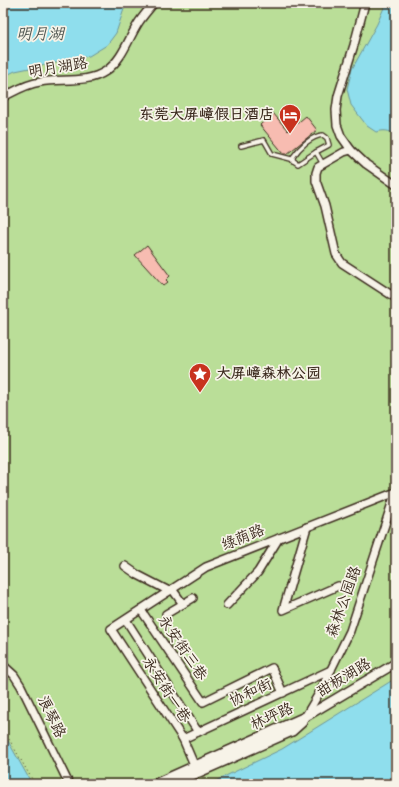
<svg xmlns="http://www.w3.org/2000/svg" width="399" height="787" viewBox="0 0 399 787" font-family="Mynerve,'LXGW WenKai TC',sans-serif">
  <rect width="100%" height="100%" fill="#f7f3e8"/>
  <filter id="ink" filterUnits="userSpaceOnUse"><feTurbulence type="fractalNoise" baseFrequency=".025" numOctaves="2"/><feDisplacementMap in="SourceGraphic" scale="8" xChannelSelector="R" yChannelSelector="G"/><feConvolveMatrix kernelMatrix="1 2 1 2 8 2 1 2 1" color-interpolation-filters="sRGB"/></filter>
  <g filter="url(#ink)">
    <!-- green -->
    <rect fill="#bade98" stroke="#7a845b" x="3" y="3" width="393" height="781"/>
    <!-- water -->
    <g fill="#8fdeed" stroke="#6d969a">
      <path d="M6,3H126L116,33L107,45L89,56L15,71L3,77V49L7,48Z"/>
      <path d="M386,3H396V135C389,130 384,130 376,132L367,126L351,105L347,89L352,69L377,24Z"/>
      <path d="M396,678V784H209L282,749Z"/>
      <path d="M3,735L8,741L32,784H3Z"/>
    </g>
    <!-- building -->
    <g fill="#f7bcb1" stroke="#3b2a1e">
      <path d="M273,113L288,131L306,116L317,130L287,154H284L260,125Z"/>
      <path d="M147,245L170,276L166,280L168,282L163,286L135,255Z"/>
    </g>
    <g fill="none" stroke-linecap="round" stroke-linejoin="round">
      <!-- service casing -->
      <g stroke="#3b2a1e" stroke-width="6">
        <g id="service">
          <path d="M241,146L264,140L272,154L291,159L298,164L316,152L323,164"/>
          <path d="M293,161V157C299,148 311,136 323,135L327,138L329,145L316,152"/>
        </g>
      </g>
      <!-- minor casing -->
      <g stroke="#3b2a1e" stroke-width="10">
        <g id="minor">
          <path d="M365,3L354,45L338,96L336,110L337,125L341,136L351,150L366,164L396,185"/>
          <path d="M3,97C15,91 26,84 40,82C61,78 87,84 106,71C123,59 128,39 139,22C143,16 149,9 154,3"/>
          <path d="M351,150L344,152L318,167L316,173V181L325,206L336,254L342,263L396,298"/>
          <path d="M307,527L283,610L338,586"/>
          <path d="M125,566L138,575L169,591"/>
          <path d="M172,589L183,604"/>
          <path d="M227,605L258,572L279,538"/>
          <path d="M141,610L203,702L272,668L283,693"/>
          <path d="M166,614L193,598"/>
          <path d="M126,620L198,732"/>
          <path d="M3,665L14,675L21,686L69,784"/>
          <path d="M305,717L321,690L350,631L396,491"/>
          <path d="M183,739L331,670"/>
          <path d="M195,767L183,739L111,629L206,567L396,492"/>
        </g>
      </g>
      <!-- tertiary casing -->
      <g stroke="#3b2a1e" stroke-width="11">
        <path id="tertiary" d="M305,717L396,663"/>
      </g>
      <!-- secondary casing -->
      <g stroke="#3b2a1e" stroke-width="12">
        <g id="secondary">
          <path d="M155,784L305,717"/>
          <path d="M172,784L292,731L302,722"/>
        </g>
      </g>
      <!-- path -->
      <path stroke="#3b2a1e" stroke-width="1" stroke-dasharray="1 3" stroke-linecap="butt" d="M3,729C14,747 24,766 35,784"/>
      <!-- service -->
      <use href="#service" stroke="#f7f3e8" stroke-width="3.5"/>
      <!-- minor -->
      <use href="#minor" stroke="#f7f3e8" stroke-width="7"/>
      <!-- tertiary -->
      <use href="#tertiary" stroke="#f7f3e8" stroke-width="8"/>
      <!-- secondary -->
      <use href="#secondary" stroke="#f7f3e8" stroke-width="9"/>
    </g>
  </g>
  <!-- icons -->
  <defs>
    <g id="hotel-pin" transform="scale(1.15)"><path d="M0 17L-7.5 6A9.5 9.5 0 1 1 7.5 6Z" fill="#c8321e" stroke="#f7f3e8"/><path d="M-6-4.5h1.5V1H6V5H4.5V3h-9V5H-6ZM-4 0a1.8 1.8 0 1 1 3.6 0ZM.5 0V-2.5h3Q6-2.5 6 0Z" fill="#fff"/></g>
    <g id="sight-pin" transform="scale(1.15)"><path d="M0 17L-7.5 6A9.5 9.5 0 1 1 7.5 6Z" fill="#c8321e" stroke="#f7f3e8"/><path d="M0-6L1.8-2.2L6-1.7L2.9 1.2L3.7 5.4L0 3.3L-3.7 5.4L-2.9 1.2L-6-1.7L-1.8-2.2Z" fill="#fff"/></g>
  </defs>
  <g fill-rule="evenodd">
    <use href="#hotel-pin" x="290" y="115"/>
    <use href="#sight-pin" x="200" y="374"/>
  </g>
  <g text-anchor="middle" dominant-baseline="central" stroke-width="3.5" stroke-linejoin="round" paint-order="stroke">
    <!-- street labels -->
    <g font-size="15" fill="#3b2a1e" stroke="#f7f3e8">
      <text transform="translate(58 68) rotate(-9)">明月湖路</text>
      <text transform="translate(243 538) rotate(-22)">绿荫路</text>
      <text transform="translate(344 602) rotate(-70)">森林公园路</text>
      <text transform="translate(182 648) rotate(56)">永安街三巷</text>
      <text transform="translate(344 678) rotate(-31)">甜板湖路</text>
      <text transform="translate(166 690) rotate(57)">永安街一巷</text>
      <text transform="translate(251 693) rotate(-25)">协和街</text>
      <text transform="translate(51 717) rotate(64)">浪琴路</text>
      <text transform="translate(272 717) rotate(-24)">林坪路</text>
    </g>
    <!-- poi labels -->
    <g font-size="15" font-weight="bold" fill="#3b2a1e" stroke="#f7f3e8" text-anchor="end">
      <text x="274" y="115">东莞大屏嶂假日酒店</text>
      <text x="216" y="374" text-anchor="start">大屏嶂森林公园</text>
    </g>
    <!-- water labels -->
    <g font-size="16" font-style="italic" fill="#505752" stroke="#f7f3e8">
      <text x="40" y="34">明月湖</text>
    </g>
  </g>
  <!-- margin -->
  <rect width="399" height="787" fill="none" stroke="#f7f3e8" stroke-width="16"/>
  <rect x="8" y="8" width="383" height="771" fill="none" stroke="#3b2a1e" stroke-width="1.5" filter="url(#ink)"/>
</svg>
